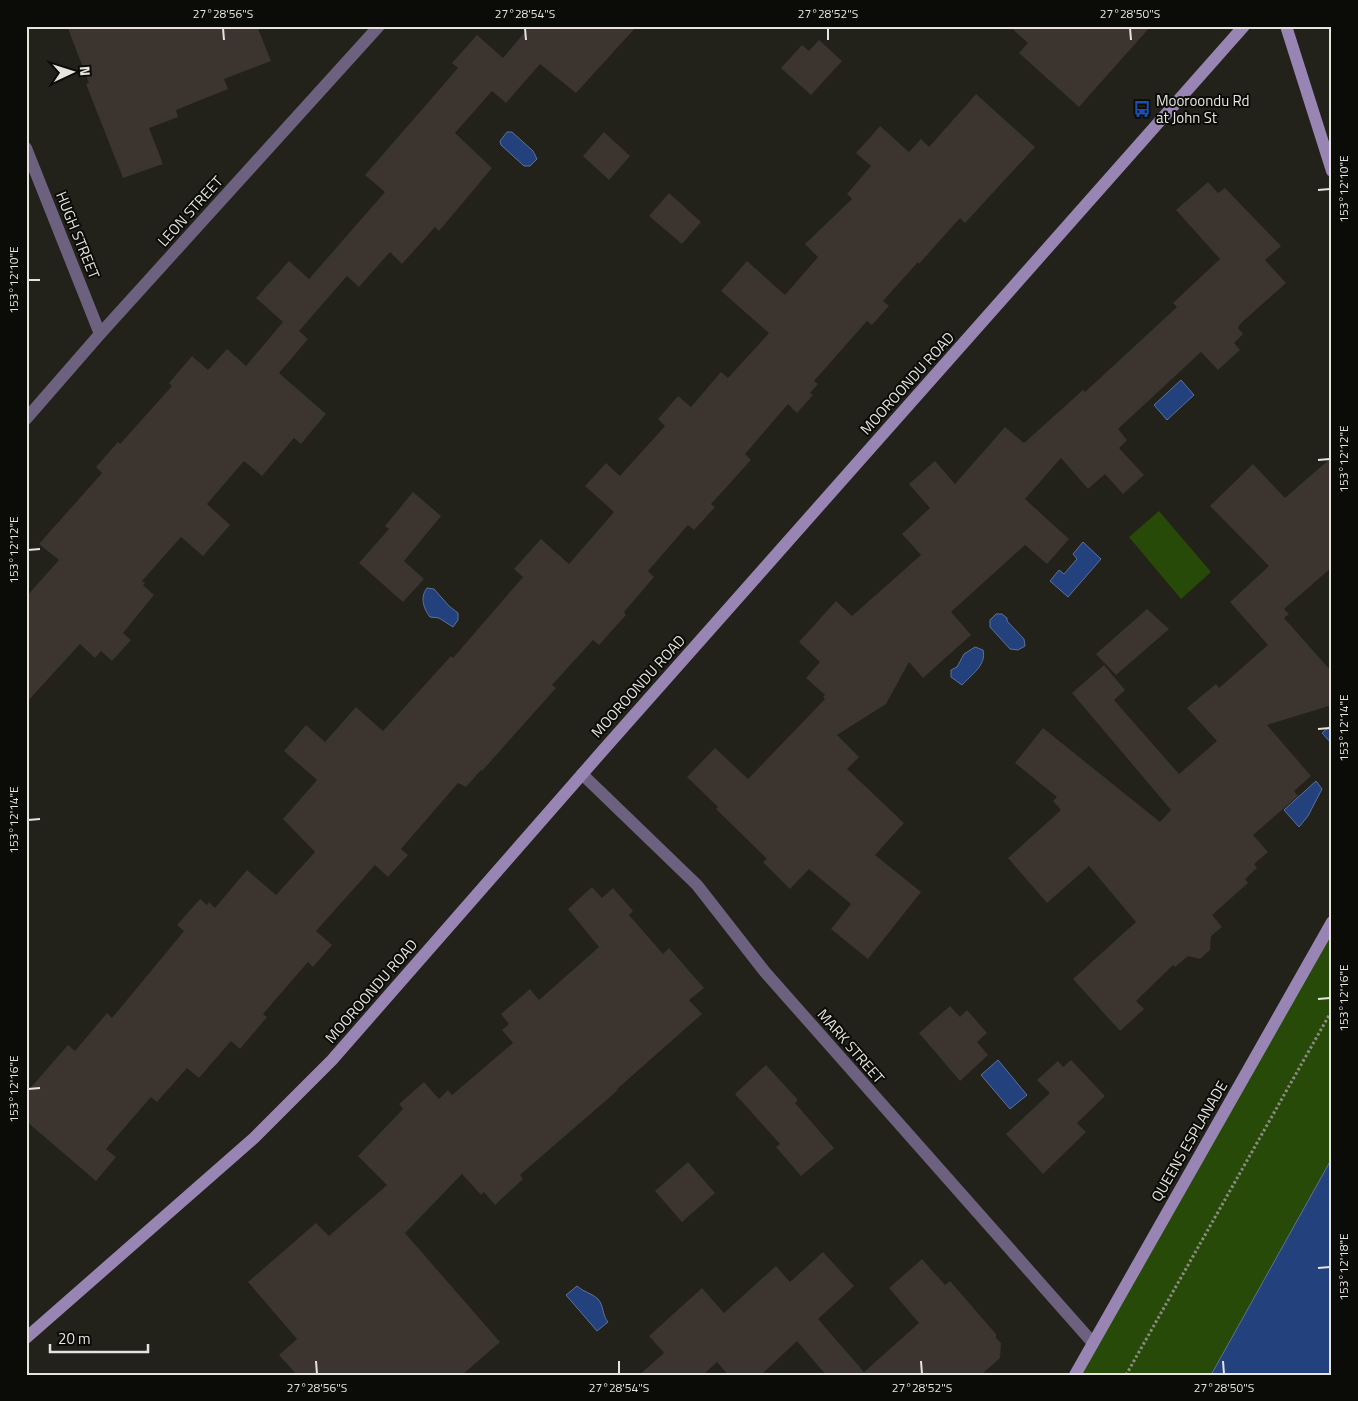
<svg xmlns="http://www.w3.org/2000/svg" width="1358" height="1401" viewBox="0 0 1358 1401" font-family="'Titillium Web',sans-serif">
  <rect width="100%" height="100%" fill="#22211a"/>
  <!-- green -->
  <g fill="#284a08">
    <path d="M1159,511L1211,572L1181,599L1129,537Z"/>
    <path d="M1332,922V1158L1211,1375H1075Z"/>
  </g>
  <!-- water -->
  <g fill="#23417d" stroke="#5d729a">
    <path d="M507,132H512L533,151L537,159L530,166H524L501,145L500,141Z"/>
    <path d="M1181,380L1194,395L1167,420L1154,405Z"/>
    <path d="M1083,542L1101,559L1068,597L1050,581L1059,570L1064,574L1077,559L1073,554Z"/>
    <path d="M427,588L434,589L449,606L458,613V620L453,627L439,618L430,617C423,608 420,597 427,588Z"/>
    <path d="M996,614H1002L1007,618V621L1024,639L1025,646L1018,650L1010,649L990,627V620Z"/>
    <path d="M975,647L983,650C987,665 971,675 962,685L951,677V670L957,667L964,654Z"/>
    <path d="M1330,726H1332V744L1322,733Z"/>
    <path d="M1316,781L1322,789L1308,816L1299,827L1284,810Z"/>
    <path d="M998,1060L1027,1095L1010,1109L981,1075Z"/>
    <path d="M1332,1158V1375H1211Z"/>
    <path d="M577,1286C583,1292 592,1293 598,1299C604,1306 602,1315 608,1322L597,1331L566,1295Z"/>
  </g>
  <!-- building -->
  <g fill="#3b342f">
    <path d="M67,26H257L271,61L224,79L228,89L176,110L178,117L149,128L163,164L123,178L86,84L89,83Z"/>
    <path d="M530,26H637L576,93L540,64L506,103L492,91L455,133L492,168L439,231L435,227L402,264L390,252L359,287L347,276L299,331L308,339L279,373L326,414L301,444L294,438L262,476L244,461L207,504L230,525L203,556L181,537L142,581L145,583L143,585L154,595L123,633L131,640L112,661L101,651L95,658L80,644L26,703V597L59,560L39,544L102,473L96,467L118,442L120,444L172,386L169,383L192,356L208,370L227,349L246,366L283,322L256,298L289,261L309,279L385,192L365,175L458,68L452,63L477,35L503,58Z"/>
    <path d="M1009,26H1151L1079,107L1019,53L1028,43Z"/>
    <path d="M819,40L842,61L811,95L781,68L802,45L809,51Z"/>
    <path d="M976,94L1035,147L965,223L960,218L919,264L918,262L883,301L889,306L872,325L867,321L814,381L818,384L810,393L813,395L797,413L788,404L745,454L751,460L711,504L715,507L694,530L688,525L648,571L654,577L624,612L626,615L599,645L593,640L552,685L556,688L482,771L481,770L466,787L458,783L401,849L408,855L388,877L375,865L316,931L332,945L313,967L308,962L263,1014L267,1017L240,1049L231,1041L199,1078L187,1068L157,1102L151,1097L106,1149L116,1157L96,1181L26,1121V1093L68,1045L75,1051L107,1013L112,1018L184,931L177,925L200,899L207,905L209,902L215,908L247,870L276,895L315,852L283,819L317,780L284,751L306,725L325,742L356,707L383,731L451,656L453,658L523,577L514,569L541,539L569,564L614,512L585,486L606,463L620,476L665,426L658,419L678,396L691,407L721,372L728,378L769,333L721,291L747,261L785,295L818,257L805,244L852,199L847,194L871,166L856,153L880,126L909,152L921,139L929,147Z"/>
    <path d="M604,132L630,156L609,180L583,156Z"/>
    <path d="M1208,182L1218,193L1225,188L1281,246L1265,260L1286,283L1240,324L1238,328L1243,334L1234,343L1240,350L1218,370L1201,352L1118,429L1127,440L1119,448L1144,475L1123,494L1105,474L1088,489L1061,458L1025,499L1069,539L1047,564L1025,545L951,612L971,635L923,678L909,662L886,704L837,735L859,757L847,769L904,823L875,855L921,892L868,959L831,929L851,904L809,869L790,889L763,862L767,859L716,809L718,807L687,777L715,748L748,779L825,699L823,697L825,695L806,678L820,662L799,642L836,601L852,616L921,555L902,534L930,508L909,484L935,461L955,484L1005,427L1024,443L1083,390L1085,392L1177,307L1173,303L1220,259L1176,210Z"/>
    <path d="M669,193L701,222L682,244L649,216Z"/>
    <path d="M1332,457V567L1284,609L1289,614L1284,618L1332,672V705L1267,725L1311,776L1294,791L1298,796L1253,835L1268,852L1254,864L1257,868L1245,879L1248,883L1212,915L1222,927L1211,936L1210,950L1200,959L1188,956L1175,967L1173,965L1136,1001L1144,1009L1120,1031L1073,979L1136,922L1089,866L1047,903L1008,858L1061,810L1053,801L1057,797L1015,763L1043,728L1160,822L1171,810L1072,693L1104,665L1125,690L1114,700L1179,774L1217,741L1187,708L1216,684L1219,688L1268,645L1230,602L1269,566L1210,506L1253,464L1285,498Z"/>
    <path d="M413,492L441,516L404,561L424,579L403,602L359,563L389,529L385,526Z"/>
    <path d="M1147,609L1169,629L1116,675L1096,654Z"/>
    <path d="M592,887L602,898L613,888L633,911L629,915L663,954L669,948L704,988L689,1000L702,1014L617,1089L618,1090L520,1175L523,1179L495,1205L484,1192L481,1195L462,1174L405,1233L500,1342L462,1375H297L279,1355L297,1339L248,1282L316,1223L329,1236L387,1185L358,1156L403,1109L399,1104L424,1082L439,1099L448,1090L452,1095L513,1043L502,1030L509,1024L501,1014L530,989L539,1000L599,947L568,909Z"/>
    <path d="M950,1006L960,1017L967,1010L987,1033L977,1042L988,1055L960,1081L919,1033Z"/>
    <path d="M1071,1060L1105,1096L1077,1123L1086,1132L1043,1174L1006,1134L1050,1093L1037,1080L1058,1061L1063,1067Z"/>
    <path d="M766,1065L798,1100L795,1103L834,1148L801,1176L776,1147L780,1144L735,1094Z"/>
    <path d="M688,1162L715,1193L682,1222L655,1191Z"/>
    <path d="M823,1252L854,1286L818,1319L864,1372L919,1323L889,1288L922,1259L945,1285L950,1281L996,1334V1338L1001,1343L1000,1358L981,1375H826L797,1341L761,1375H728L717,1362L703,1375H639L664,1353L649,1336L702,1288L724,1313L776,1266L790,1282Z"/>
  </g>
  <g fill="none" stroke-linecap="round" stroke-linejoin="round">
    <!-- path -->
    <path stroke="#8c8b85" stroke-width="3" stroke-dasharray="2.5 2.5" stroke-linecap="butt" d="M1126,1375L1332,1010"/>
    <!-- street -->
    <g stroke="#6c617e" stroke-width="12">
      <path d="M26,148L100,334"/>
      <path d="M26,419L100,334L379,26"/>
      <path d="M582,774L697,885L765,972L1093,1343"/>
    </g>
    <!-- secondary -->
    <g stroke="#9885b4" stroke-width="12">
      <path d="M1286,26L1332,171"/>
      <path d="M26,1338L254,1138L332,1060L605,748L1244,26"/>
      <path d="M1075,1375L1332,922"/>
    </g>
  </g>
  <!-- ticks -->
  <path fill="none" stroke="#e5e4df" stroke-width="2" d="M223,28L224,40M525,28L526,40M828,28V40M1130,28L1131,40M1318,190L1330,189M28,280H40M1318,460L1330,459M28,550L40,549M1318,729L1330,728M28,820L40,819M1318,999L1330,998M28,1089L40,1088M1318,1268L1330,1267M316,1361L317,1374M619,1361V1374M921,1361L922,1374M1223,1361L1224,1374"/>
  <!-- icons -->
  <defs>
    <g id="bus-bare" transform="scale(1.35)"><path d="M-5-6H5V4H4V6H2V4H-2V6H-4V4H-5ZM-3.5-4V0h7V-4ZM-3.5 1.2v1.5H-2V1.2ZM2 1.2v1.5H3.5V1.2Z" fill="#1a4fb4" stroke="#0b0b08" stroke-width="2.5" paint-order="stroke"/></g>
  </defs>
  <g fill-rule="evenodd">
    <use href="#bus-bare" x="1142" y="109"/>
  </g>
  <g text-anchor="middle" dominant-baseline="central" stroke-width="4" stroke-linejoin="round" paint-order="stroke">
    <!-- poi labels -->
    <g font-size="15" fill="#e5e4df" stroke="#0b0b08" text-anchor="start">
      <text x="1156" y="100">Mooroondu Rd<tspan x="1156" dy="17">at John St</tspan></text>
    </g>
    <!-- street labels -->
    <g font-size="15" fill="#e5e4df" stroke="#0b0b08">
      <text transform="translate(190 211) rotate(-48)">LEON STREET</text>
      <text transform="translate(78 235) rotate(68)">HUGH STREET</text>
      <text transform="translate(907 383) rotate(-48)">MOOROONDU ROAD</text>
      <text transform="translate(638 686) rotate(-48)">MOOROONDU ROAD</text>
      <text transform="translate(371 991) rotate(-49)">MOOROONDU ROAD</text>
      <text transform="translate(851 1046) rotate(49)">MARK STREET</text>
      <text transform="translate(1189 1141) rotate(-60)">QUEENS ESPLANADE</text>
    </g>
  </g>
  <!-- border -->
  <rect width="1358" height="1401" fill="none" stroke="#0b0b08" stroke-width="55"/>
  <!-- north arrow -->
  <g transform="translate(72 72) rotate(86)" stroke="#0b0b08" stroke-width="4" paint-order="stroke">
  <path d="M0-4L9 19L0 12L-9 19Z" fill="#e5e4df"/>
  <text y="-8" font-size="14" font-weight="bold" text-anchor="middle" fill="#e5e4df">N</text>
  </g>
  <!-- scale -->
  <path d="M50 1344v8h98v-8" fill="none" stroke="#e5e4df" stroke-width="2.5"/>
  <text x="58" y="1344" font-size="15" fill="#e5e4df" stroke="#0b0b08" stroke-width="4" paint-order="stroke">20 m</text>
  <rect x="28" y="28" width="1302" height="1346" fill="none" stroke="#e5e4df" stroke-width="2"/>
  <g font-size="12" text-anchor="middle" fill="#e5e4df">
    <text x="223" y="18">27°28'56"S</text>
    <text x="525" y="18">27°28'54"S</text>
    <text x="828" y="18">27°28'52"S</text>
    <text x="1130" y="18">27°28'50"S</text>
    <text transform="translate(1344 189) rotate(-90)" y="4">153°12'10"E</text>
    <text transform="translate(14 280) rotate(-90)" y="4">153°12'10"E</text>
    <text transform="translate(1344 459) rotate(-90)" y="4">153°12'12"E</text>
    <text transform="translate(14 550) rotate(-90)" y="4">153°12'12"E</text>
    <text transform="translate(1344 728) rotate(-90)" y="4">153°12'14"E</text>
    <text transform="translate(14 820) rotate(-90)" y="4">153°12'14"E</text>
    <text transform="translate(1344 998) rotate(-90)" y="4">153°12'16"E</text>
    <text transform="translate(14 1089) rotate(-90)" y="4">153°12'16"E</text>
    <text transform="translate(1344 1267) rotate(-90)" y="4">153°12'18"E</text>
    <text x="317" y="1392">27°28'56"S</text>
    <text x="619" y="1392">27°28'54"S</text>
    <text x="922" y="1392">27°28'52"S</text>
    <text x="1224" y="1392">27°28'50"S</text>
  </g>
</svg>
